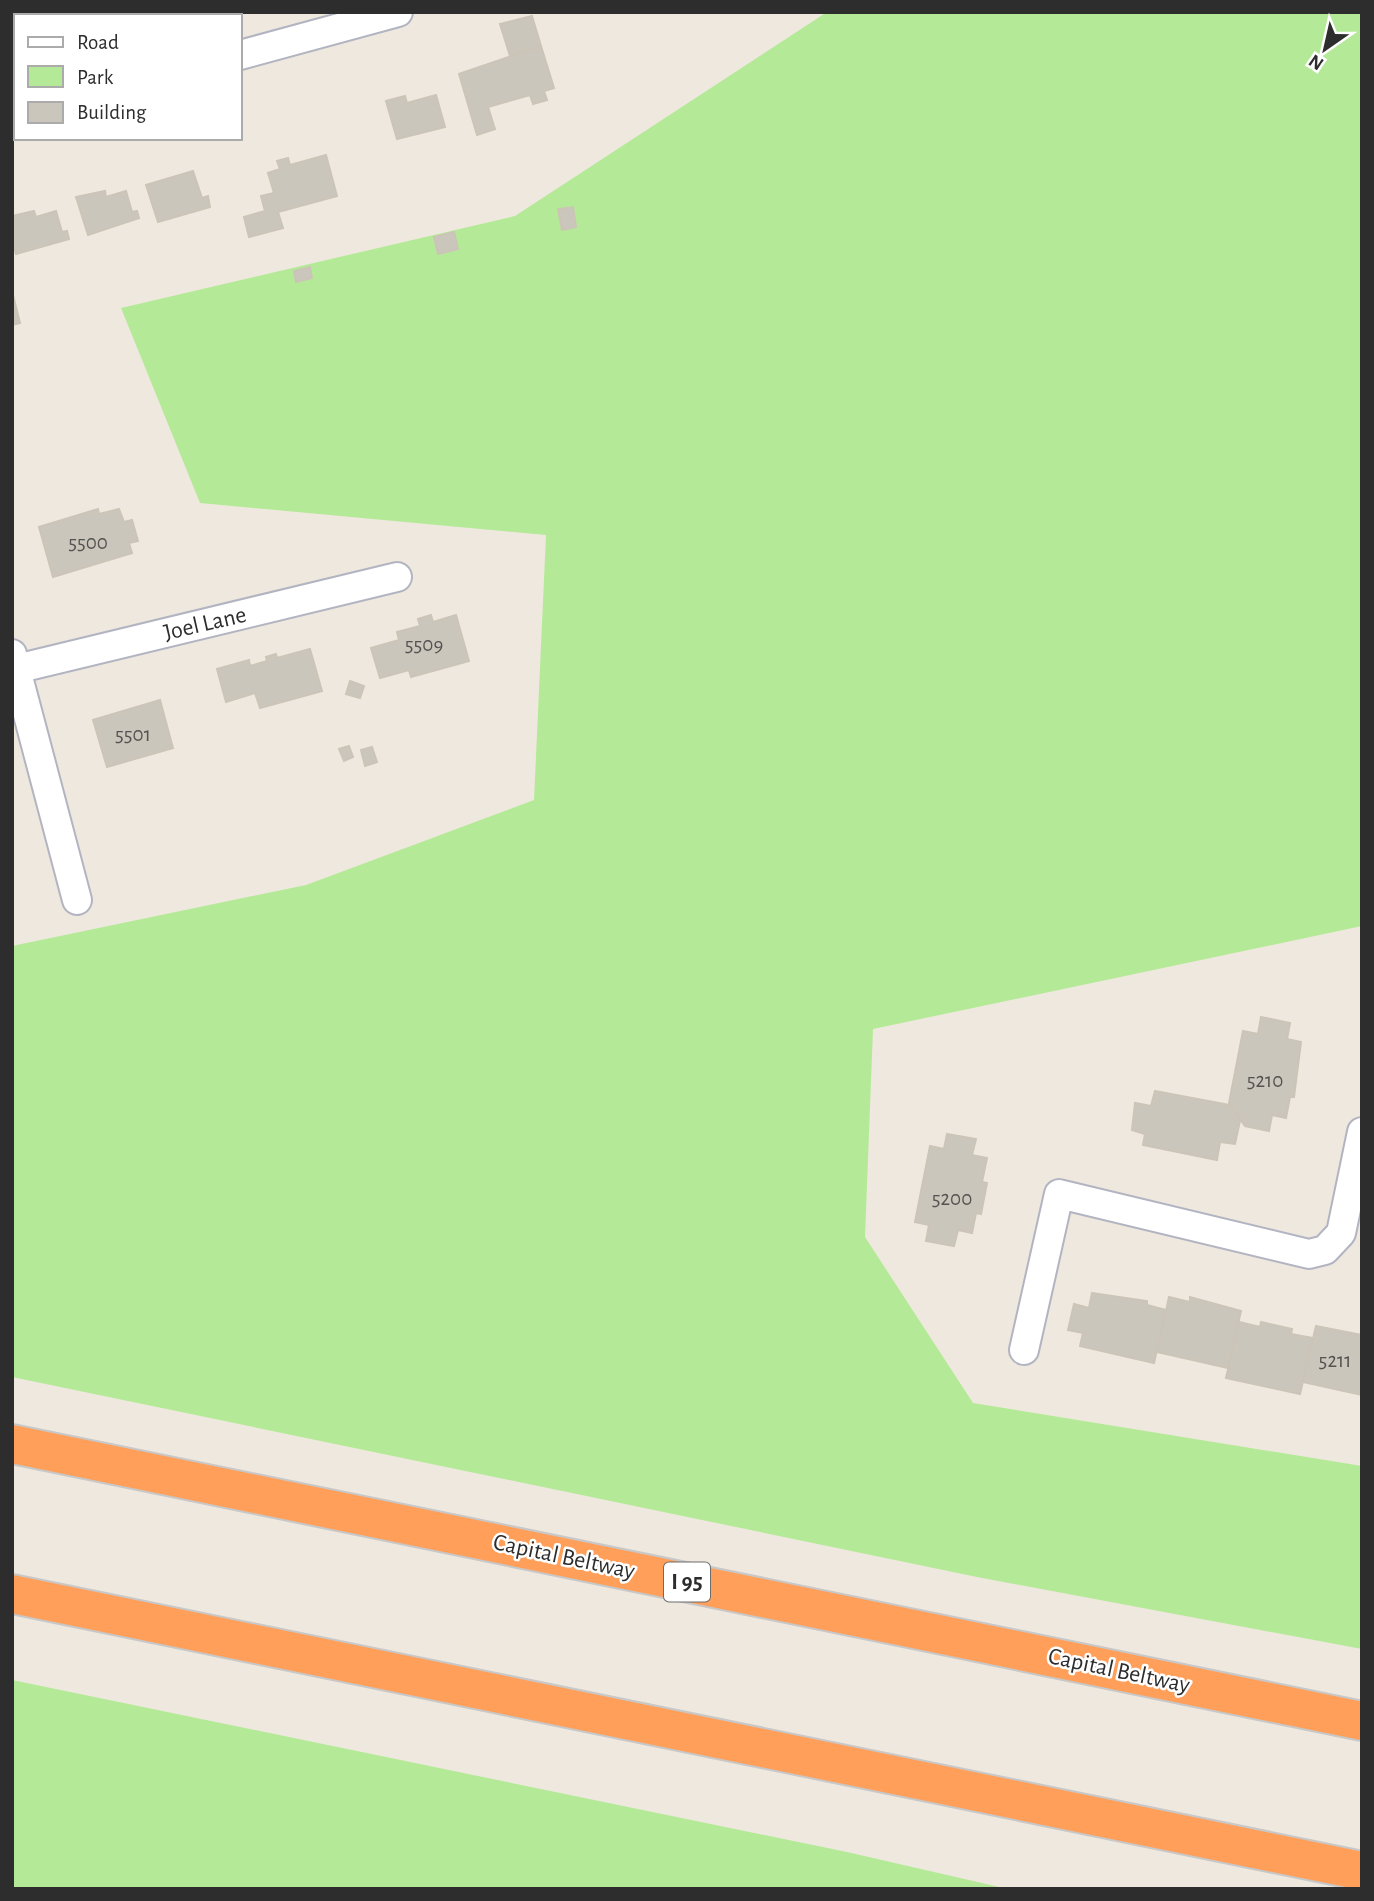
<svg xmlns="http://www.w3.org/2000/svg" width="1374" height="1901" viewBox="0 0 1374 1901" font-family="'Alegreya Sans',sans-serif">
  <rect width="100%" height="100%" fill="#efe8de"/>
  <!-- green -->
  <g fill="#b4ea97">
    <path d="M827,12H1362V926L873,1029L865,1237L973,1403L1362,1466V1649L977,1577L12,1377V946L306,885L534,800L546,535L200,503L121,308L515,216Z"/>
    <path d="M12,1680L847,1852L1008,1889H12Z"/>
  </g>
  <!-- building -->
  <g fill="#cbc6bc" stroke="#cbc4b7" stroke-width="2">
    <path d="M532,16L541,46L510,56L500,24Z"/>
    <path d="M541,46L554,88L544,91L547,100L533,104L530,95L488,107L495,129L477,135L459,74Z"/>
    <path d="M436,95L445,127L397,139L386,101L405,96L407,103Z"/>
    <path d="M326,155L337,196L278,212L283,228L249,237L244,217L265,211L261,196L274,193L268,173L280,169L277,161L288,158L290,165Z"/>
    <path d="M193,171L202,198L208,196L210,207L158,222L146,185Z"/>
    <path d="M105,191L106,197L126,191L132,212L137,211L139,218L88,235L76,197Z"/>
    <path d="M573,207L576,227L562,230L558,209Z"/>
    <path d="M34,211L36,217L56,211L62,232L67,231L69,239L16,254L12,241V216Z"/>
    <path d="M454,232L458,249L438,254L434,237Z"/>
    <path d="M310,267L312,278L296,282L294,271Z"/>
    <path d="M12,291L20,323L12,325Z"/>
    <path d="M98,509L99,514L119,509L124,522L132,520L138,541L129,543L132,553L53,577L39,527Z"/>
    <path d="M431,615L433,622L456,615L469,661L411,677L409,670L380,678L371,648L399,640L397,632L420,626L418,619Z"/>
    <path d="M310,649L322,691L260,708L255,693L226,702L217,669L249,660L250,666L267,661L266,657L276,654L277,658Z"/>
    <path d="M350,681L364,686L360,698L346,694Z"/>
    <path d="M160,700L173,748L107,767L93,720Z"/>
    <path d="M349,746L353,757L344,761L339,749Z"/>
    <path d="M372,747L377,762L365,766L361,750Z"/>
    <path d="M1261,1017L1290,1023L1287,1039L1301,1042L1294,1097H1290L1286,1118L1272,1115L1269,1131L1245,1126L1229,1103L1243,1031L1258,1034Z"/>
    <path d="M1155,1091L1229,1105L1240,1121L1235,1144L1220,1142L1217,1160L1143,1145L1145,1134L1132,1130L1135,1103L1151,1106Z"/>
    <path d="M947,1134L976,1139L972,1155L987,1158L982,1182L987,1183L981,1214L976,1213L972,1233L958,1230L954,1246L926,1241L929,1225L915,1222L930,1146L944,1149Z"/>
    <path d="M1092,1293L1147,1301V1305L1166,1310L1154,1363L1080,1346L1083,1333L1068,1330L1074,1304L1089,1308Z"/>
    <path d="M1169,1297L1190,1302V1297L1241,1311L1228,1368L1157,1352Z"/>
    <path d="M1239,1322L1260,1327L1261,1322L1292,1329L1291,1334L1313,1338L1300,1394L1226,1378Z"/>
    <path d="M1316,1326L1362,1335V1395L1303,1382Z"/>
  </g>
  <g fill="none" stroke-linecap="round" stroke-linejoin="round">
    <!-- minor casing -->
    <g stroke="#b2b5c1" stroke-width="32">
      <g id="minor">
        <path d="M240,55L398,12"/>
        <path d="M12,116L16,115"/>
        <path d="M12,654L77,900"/>
        <path d="M12,670L397,577"/>
        <path d="M1024,1350L1059,1194L1309,1254L1325,1250L1341,1233L1362,1132"/>
      </g>
    </g>
    <!-- motorway casing -->
    <g stroke="#c8c8c8" stroke-width="42">
      <g id="motorway">
        <path d="M12,1444L1362,1721"/>
        <path d="M12,1594L1362,1871"/>
      </g>
    </g>
    <!-- minor -->
    <use href="#minor" stroke="#fff" stroke-width="28"/>
    <!-- motorway -->
    <use href="#motorway" stroke="#ff9f59" stroke-width="38"/>
  </g>
  <g text-anchor="middle" dominant-baseline="central" stroke-width="5" stroke-linejoin="round" paint-order="stroke">
    <!-- number labels -->
    <g font-size="21" fill="#545351">
      <text x="88" y="542">5500</text>
      <text x="424" y="644">5509</text>
      <text x="133" y="734">5501</text>
      <text x="1265" y="1080">5210</text>
      <text x="952" y="1198">5200</text>
      <text x="1335" y="1360">5211</text>
    </g>
    <!-- shield labels -->
    <rect fill="#fff" stroke="#6c6c6c" stroke-width="2" x="664" y="1562.5" width="46" height="39" rx="5"/>
    <g font-size="23" font-weight="bold" fill="#2d2d2d">
      <text x="687" y="1582">I 95</text>
    </g>
    <!-- street labels -->
    <g font-size="24" fill="#2d2d2d" stroke="#fff">
      <text transform="translate(205 624) rotate(-13)">Joel Lane</text>
      <text transform="translate(564 1557) rotate(12)">Capital Beltway</text>
      <text transform="translate(1119 1671) rotate(12)">Capital Beltway</text>
    </g>
  </g>
  <!-- border -->
  <rect width="1374" height="1901" fill="none" stroke="#2d2d2d" stroke-width="28"/>
  <!-- legend -->
  <rect x="14" y="14" width="228" height="126" fill="#ffffff" stroke="#ababab" stroke-width="2"/>
  <rect x="28" y="37" width="35" height="10" fill="#ffffff" stroke="#ababab" stroke-width="2"/>
  <text x="77" y="49" font-size="21" fill="#2d2d2d">Road</text>
  <rect x="28" y="66" width="35" height="21" fill="#b4ea97" stroke="#ababab" stroke-width="2"/>
  <text x="77" y="84" font-size="21" fill="#2d2d2d">Park</text>
  <rect x="28" y="102" width="35" height="21" fill="#cbc6bc" stroke="#ababab" stroke-width="2"/>
  <text x="77" y="119" font-size="21" fill="#2d2d2d">Building</text>
  <!-- north arrow -->
  <g transform="translate(1325 49) rotate(214)" stroke="#ffffff" stroke-width="5" paint-order="stroke">
  <path d="M0-5L12 26L0 18L-12 26Z" fill="#2d2d2d"/>
  <text y="-10" font-size="19" font-weight="bold" text-anchor="middle" fill="#2d2d2d">N</text>
  </g>
</svg>
